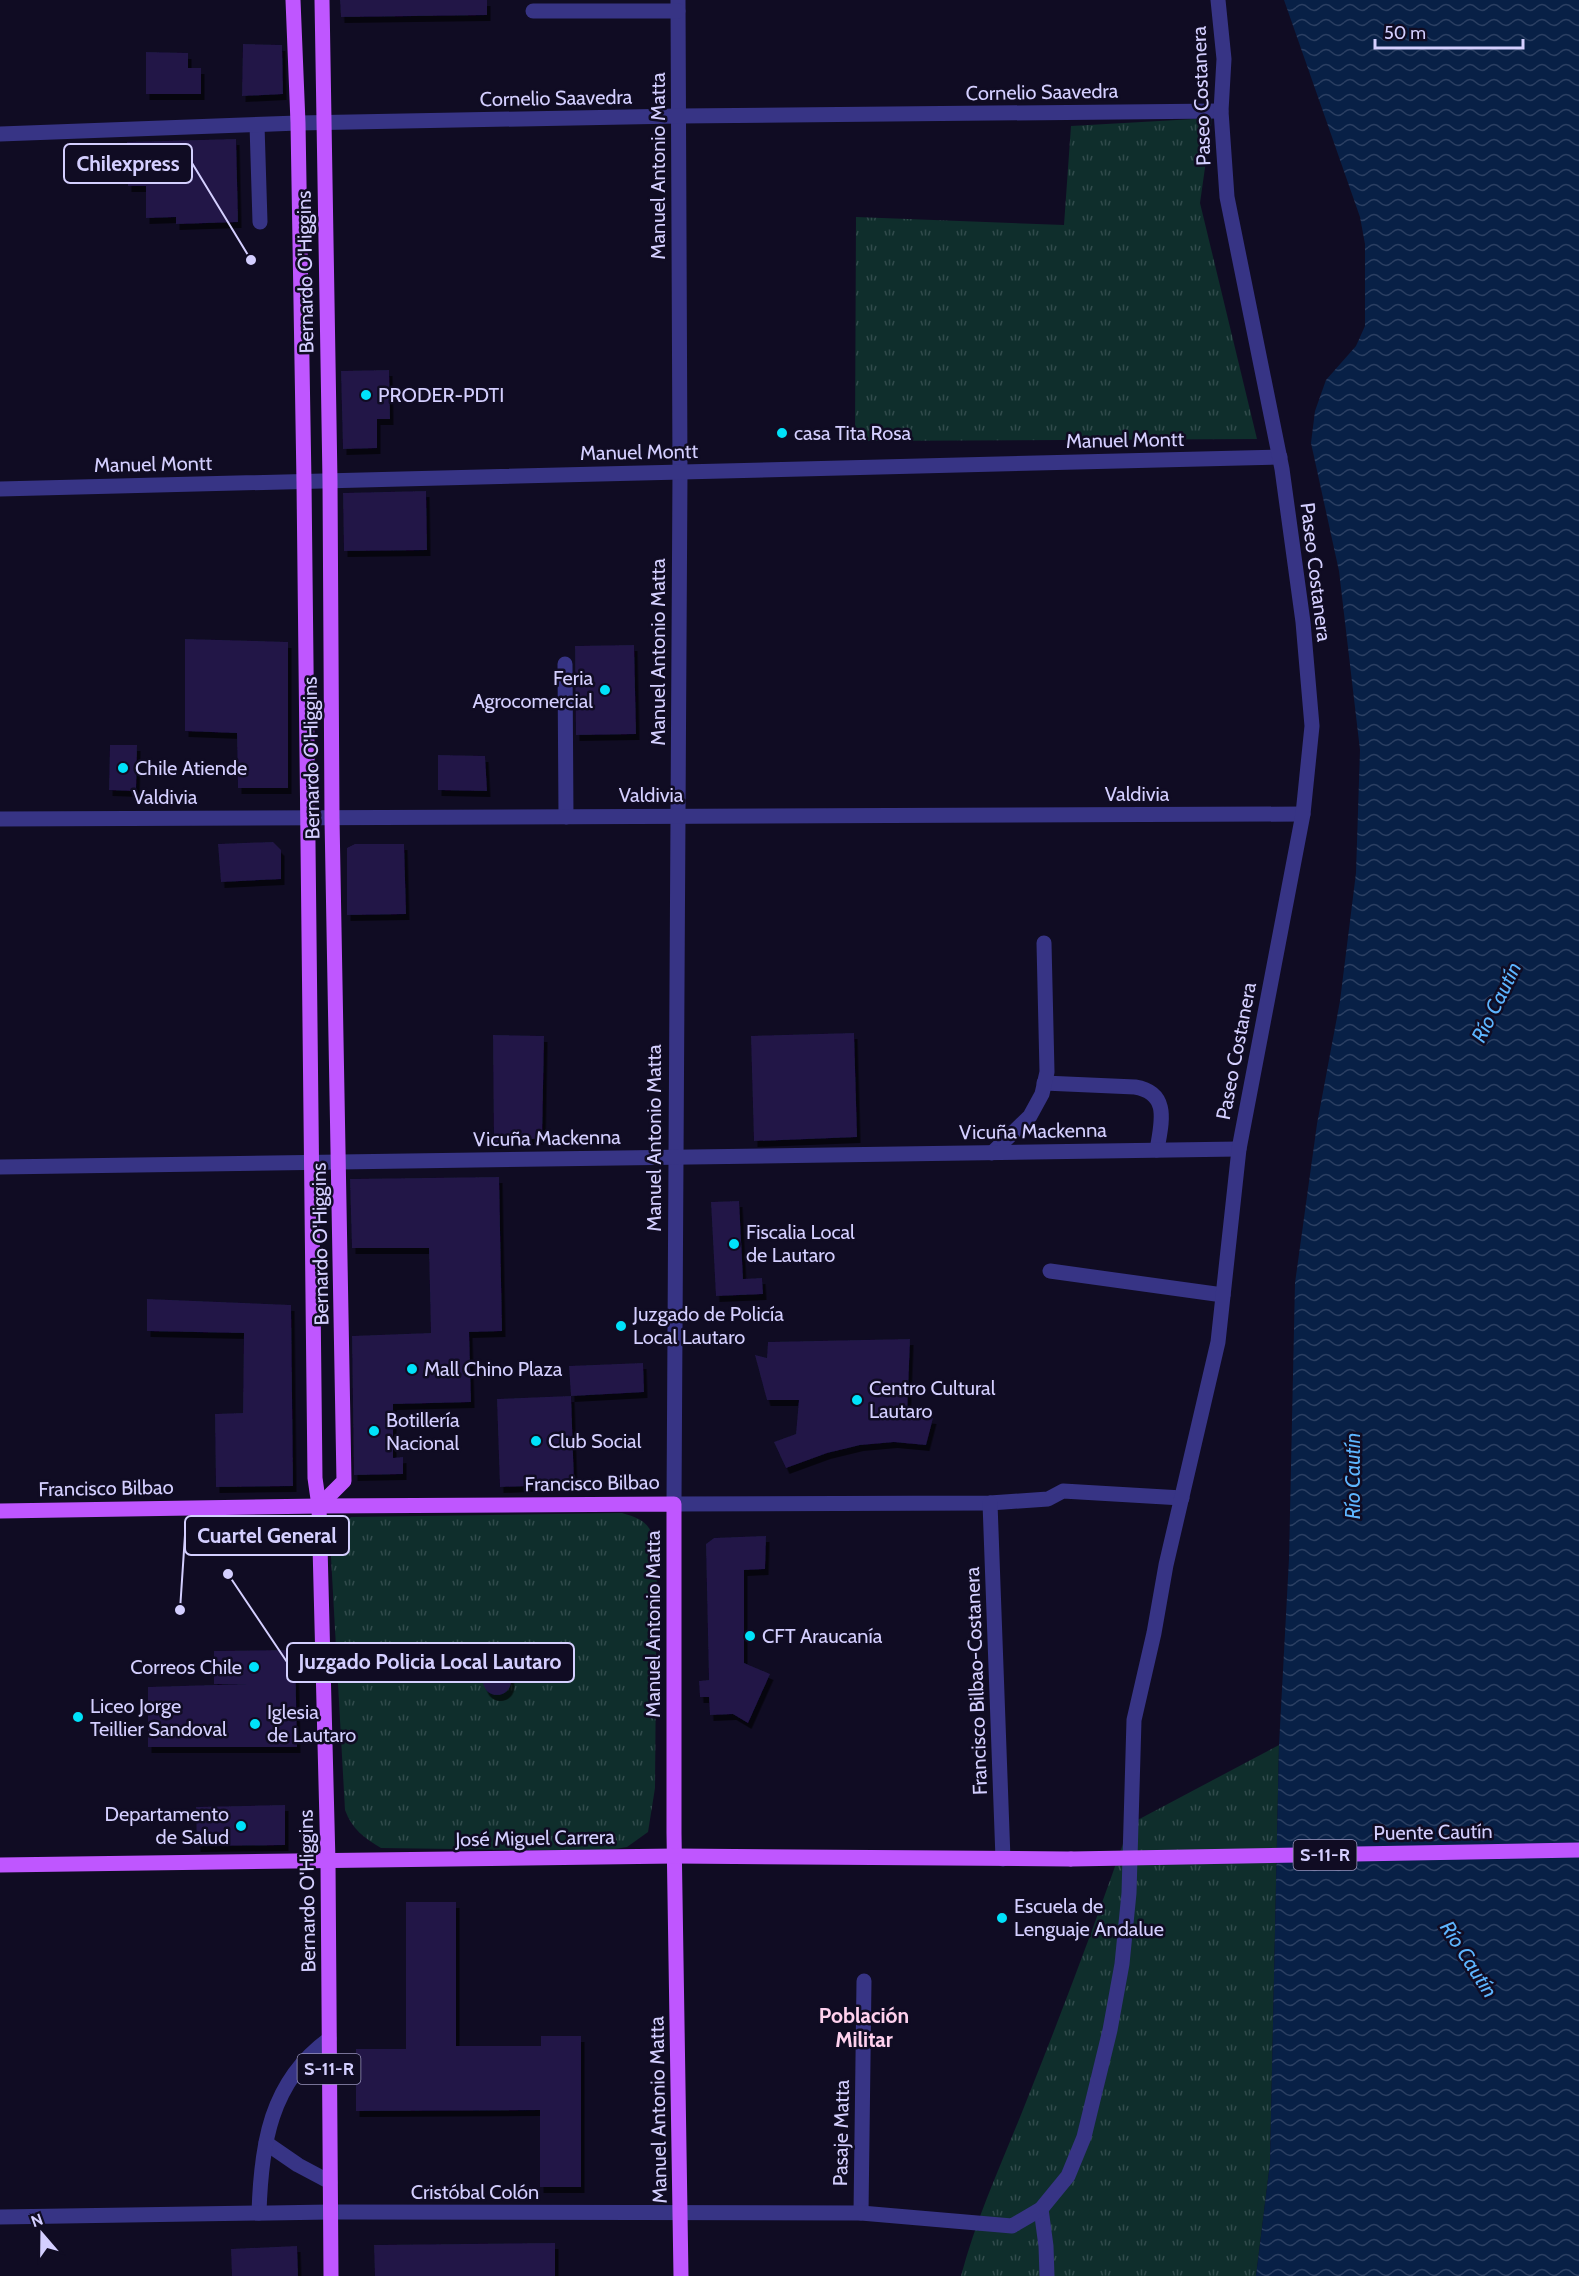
<svg xmlns="http://www.w3.org/2000/svg" width="1579" height="2276" viewBox="0 0 1579 2276" font-family="Cabin,sans-serif">
  <defs>
    <pattern id="grass-tufts" width="24" height="20" patternUnits="userSpaceOnUse" patternTransform="scale(1.5)"><rect width="24" height="20" fill="#0f2e2c"/><path d="M3 7l-1-3M5 7V3M7 7l1-3M15 17l-1-3M17 17v-4M19 17l1-3" fill="none" stroke="#314b4c"/></pattern>
    <pattern id="water-waves" width="16" height="10" patternUnits="userSpaceOnUse" patternTransform="scale(1.5)"><rect width="16" height="10" fill="#082046"/><path d="M0 5q4-4 8 0t8 0" fill="none" stroke="#2b3f62"/></pattern>
    <filter id="shadow"><feDropShadow dx="3.5" dy="6" stdDeviation="0" flood-color="#0009"/></filter>
  </defs>
  <rect width="100%" height="100%" fill="#100c23"/>
  <!-- grass -->
  <g fill="url(#grass-tufts)">
    <path d="M1212,118L1200,203L1257,439L855,441L856,217L1064,225L1071,126Z"/>
    <path d="M622,1513C647,1520 650,1525 657,1549L655,1788L648,1832L627,1847L603,1851L381,1848C364,1838 352,1829 345,1810L331,1557C331,1536 334,1531 351,1517Z"/>
    <path d="M1279,1745L1270,2163L1256,2276H961C977,2215 1005,2156 1028,2097C1064,2007 1098,1916 1130,1824Z"/>
  </g>
  <!-- water -->
  <path fill="url(#water-waves)" d="M1284,0H1579V2276H1256L1270,2163L1279,1745L1289,1559L1295,1283L1317,1124L1340,1001L1356,873L1360,750L1339,571L1311,443L1315,411L1326,380L1356,346L1365,326V244L1360,217Z"/>
  <!-- building -->
  <g fill="#201746" filter="url(#shadow)">
    <path d="M340,0H487V15L341,17Z"/>
    <path d="M243,44L282,45L283,94L242,96Z"/>
    <path d="M146,52L188,53V68H201V94H146Z"/>
    <path d="M236,139L238,222L176,224V217L146,218V186H128L127,142Z"/>
    <path d="M389,370L390,419H377V448L343,449L341,371Z"/>
    <path d="M426,491L427,550L344,551L343,493Z"/>
    <path d="M185,639L288,642V788H238L237,733L185,731Z"/>
    <path d="M634,645L636,734L576,735L575,646Z"/>
    <path d="M110,745H137L136,791L109,790Z"/>
    <path d="M438,755L485,756L487,791L438,790Z"/>
    <path d="M273,842L281,850V879L221,882L218,844Z"/>
    <path d="M355,844H404L406,914L347,915V848Z"/>
    <path d="M854,1033L857,1137L754,1141L751,1036Z"/>
    <path d="M493,1035L544,1036L542,1138L494,1143Z"/>
    <path d="M499,1177L502,1331L469,1332L471,1402L393,1404V1458L403,1457V1474L354,1475L352,1336L431,1333L429,1248H352L350,1179Z"/>
    <path d="M739,1201L743,1279L762,1278L763,1294L716,1296L711,1202Z"/>
    <path d="M147,1299L291,1305L293,1486L216,1487L215,1414L243,1413L244,1333L147,1331Z"/>
    <path d="M910,1339L907,1415L933,1418L926,1445L894,1442L860,1445L827,1453L786,1468L774,1442L796,1434L799,1400H767L755,1355L767,1358L768,1342Z"/>
    <path d="M643,1363L644,1392L571,1396L569,1366Z"/>
    <path d="M571,1396L574,1484L500,1487L497,1399Z"/>
    <path d="M766,1536L765,1569L744,1570V1663L770,1674L748,1723L733,1714L710,1715L709,1697H700L699,1681L709,1680L706,1544L714,1538Z"/>
    <path d="M295,1650L297,1747H148V1687L247,1684H214V1651Z"/>
    <circle cx="497" cy="1681" r="14"/>
    <path d="M285,1805V1845L197,1846L196,1807Z"/>
    <path d="M406,1902H456V2046H541V2036H581V2187H540V2110L356,2111V2049H406Z"/>
    <path d="M555,2243V2276H375L374,2245Z"/>
    <path d="M297,2246L298,2276H232L231,2249Z"/>
  </g>
  <g fill="none" stroke-linecap="round" stroke-linejoin="round">
    <!-- minor -->
    <g stroke="#373485" stroke-width="15">
      <path d="M678,0L680,472L674,1504L990,1503L1048,1499L1063,1491L1182,1498"/>
      <path d="M533,11H678"/>
      <path d="M257,125L260,222"/>
      <path d="M0,134L298,123L679,116L1221,111"/>
      <path d="M0,489L1280,457"/>
      <path d="M565,664L566,817"/>
      <path d="M0,819L1303,814"/>
      <path d="M1044,1083L1135,1087C1171,1093 1161,1124 1157,1150"/>
      <path d="M992,1153L1030,1116L1042,1094L1047,1072L1044,943"/>
      <path d="M0,1167L1239,1149"/>
      <path d="M1050,1271L1223,1295"/>
      <path d="M990,1503L1003,1859"/>
      <path d="M266,2143L298,2165L330,2182"/>
      <path d="M1041,2209L1046,2246L1047,2276"/>
      <path d="M259,2213C261,2145 270,2082 329,2039"/>
      <path d="M861,2213L864,1981"/>
      <path d="M0,2217L330,2212L861,2213L1012,2226L1041,2209L1068,2176L1084,2137L1110,2030L1122,1964L1129,1893L1134,1720L1154,1633L1166,1565L1218,1342L1239,1149L1303,814L1312,726L1303,622L1282,469L1227,197L1221,111L1224,59L1218,0"/>
    </g>
    <!-- major -->
    <g stroke="#bf56ff" stroke-width="15">
      <path d="M293,0L298,123L304,482L315,1478L319,1506L328,1862L331,2276"/>
      <path d="M319,1506L344,1481L332,818L330,481L322,0"/>
      <path d="M0,1511L319,1506L674,1504V1833L681,2276"/>
      <path d="M0,1865L675,1856L1071,1859"/>
    </g>
    <!-- major-bridge -->
    <path stroke="#bf56ff" stroke-width="15" d="M1071,1859L1579,1850"/>
  </g>
  <!-- markers -->
  <g fill="#00e2fa" stroke="#100c23" stroke-width="2">
    <circle cx="366" cy="395" r="6"/>
    <circle cx="782" cy="433" r="6"/>
    <circle cx="605" cy="690" r="6"/>
    <circle cx="123" cy="768" r="6"/>
    <circle cx="734" cy="1244" r="6"/>
    <circle cx="621" cy="1326" r="6"/>
    <circle cx="412" cy="1369" r="6"/>
    <circle cx="857" cy="1400" r="6"/>
    <circle cx="374" cy="1431" r="6"/>
    <circle cx="536" cy="1441" r="6"/>
    <circle cx="750" cy="1636" r="6"/>
    <circle cx="254" cy="1667" r="6"/>
    <circle cx="78" cy="1717" r="6"/>
    <circle cx="255" cy="1724" r="6"/>
    <circle cx="241" cy="1826" r="6"/>
    <circle cx="1002" cy="1918" r="6"/>
  </g>
  <g text-anchor="middle" dominant-baseline="central" stroke-width="5" stroke-linejoin="round" paint-order="stroke">
    <!-- shield labels -->
    <g fill="#100c23" stroke="#9994bd" stroke-width="1.5">
      <rect x="1293.5" y="1840" width="63" height="30" rx="4.5"/>
      <rect x="297.5" y="2054" width="63" height="30" rx="4.5"/>
    </g>
    <g font-size="18" font-weight="bold" fill="#d4cfff">
      <text x="1325" y="1855">S-11-R</text>
      <text x="329" y="2069">S-11-R</text>
    </g>
    <!-- street labels -->
    <g font-size="20" fill="#d4cfff" stroke="#100c23">
      <text transform="translate(1042 92) rotate(-1)">Cornelio Saavedra</text>
      <text transform="translate(1201 96) rotate(-92)">Paseo Costanera</text>
      <text transform="translate(556 98) rotate(-1)">Cornelio Saavedra</text>
      <text transform="translate(658 166) rotate(-90)">Manuel Antonio Matta</text>
      <text transform="translate(305 272) rotate(-91)">Bernardo O'Higgins</text>
      <text transform="translate(1125 440) rotate(-1)">Manuel Montt</text>
      <text transform="translate(639 452) rotate(-1)">Manuel Montt</text>
      <text transform="translate(153 464) rotate(-1)">Manuel Montt</text>
      <text transform="translate(1316 572) rotate(83)">Paseo Costanera</text>
      <text transform="translate(658 652) rotate(-90)">Manuel Antonio Matta</text>
      <text transform="translate(311 758) rotate(-91)">Bernardo O'Higgins</text>
      <text x="1137" y="794">Valdivia</text>
      <text x="651" y="795">Valdivia</text>
      <text x="165" y="797">Valdivia</text>
      <text transform="translate(1236 1051) rotate(-79)">Paseo Costanera</text>
      <text transform="translate(1033 1131) rotate(-1)">Vicuña Mackenna</text>
      <text transform="translate(547 1138) rotate(-1)">Vicuña Mackenna</text>
      <text transform="translate(654 1138) rotate(-90)">Manuel Antonio Matta</text>
      <text transform="translate(320 1244) rotate(-91)">Bernardo O'Higgins</text>
      <text transform="translate(592 1483) rotate(-1)">Francisco Bilbao</text>
      <text transform="translate(106 1488) rotate(-1)">Francisco Bilbao</text>
      <text transform="translate(653 1624) rotate(-90)">Manuel Antonio Matta</text>
      <text transform="translate(976 1681) rotate(-92)">Francisco Bilbao-Costanera</text>
      <text transform="translate(1433 1832) rotate(-1)">Puente Cautín</text>
      <text transform="translate(535 1838) rotate(-1)">José Miguel Carrera</text>
      <text transform="translate(307 1891) rotate(-91)">Bernardo O'Higgins</text>
      <text transform="translate(658 2110) rotate(-91)">Manuel Antonio Matta</text>
      <text transform="translate(841 2133) rotate(-89)">Pasaje Matta</text>
      <text x="475" y="2192">Cristóbal Colón</text>
    </g>
    <!-- poi labels -->
    <g font-size="20" fill="#d4cfff" stroke="#100c23" text-anchor="start">
      <text x="378" y="395">PRODER-PDTI</text>
      <text x="794" y="433">casa Tita Rosa</text>
      <text x="593" y="678" text-anchor="end">Feria<tspan x="593" dy="23">Agrocomercial</tspan></text>
      <text x="135" y="768">Chile Atiende</text>
      <text x="746" y="1232">Fiscalia Local<tspan x="746" dy="23">de Lautaro</tspan></text>
      <text x="633" y="1314">Juzgado de Policía<tspan x="633" dy="23">Local Lautaro</tspan></text>
      <text x="424" y="1369">Mall Chino Plaza</text>
      <text x="869" y="1388">Centro Cultural<tspan x="869" dy="23">Lautaro</tspan></text>
      <text x="386" y="1420">Botillería<tspan x="386" dy="23">Nacional</tspan></text>
      <text x="548" y="1441">Club Social</text>
      <text x="762" y="1636">CFT Araucanía</text>
      <text x="242" y="1667" text-anchor="end">Correos Chile</text>
      <text x="90" y="1706">Liceo Jorge<tspan x="90" dy="23">Teillier Sandoval</tspan></text>
      <text x="267" y="1712">Iglesia<tspan x="267" dy="23">de Lautaro</tspan></text>
      <text x="229" y="1814" text-anchor="end">Departamento<tspan x="229" dy="23">de Salud</tspan></text>
      <text x="1014" y="1906">Escuela de<tspan x="1014" dy="23">Lenguaje Andalue</tspan></text>
    </g>
    <!-- water labels -->
    <g font-size="21" font-style="italic" fill="#5db5ff" stroke="#100c23">
      <text transform="translate(1496 1002) rotate(-64)">Río Cautín</text>
      <text transform="translate(1352 1476) rotate(-90)">Río Cautín</text>
      <text transform="translate(1469 1959) rotate(57)">Río Cautín</text>
    </g>
    <!-- neighbourhood labels -->
    <g font-size="21" font-weight="bold" fill="#ffd1ee" stroke="#100c23">
      <text x="864" y="2015">Población<tspan x="864" dy="24">Militar</tspan></text>
    </g>
  </g>
  <!-- callouts -->
  <path fill="none" stroke="#d4cfff" stroke-width="2" d="M251 260L192 163M180 1610L185 1535M228 1574L287 1662"/>
  <g fill="#d4cfff" stroke="#100c23" stroke-width="2">
    <circle cx="251" cy="260" r="6"/>
    <circle cx="180" cy="1610" r="6"/>
    <circle cx="228" cy="1574" r="6"/>
  </g>
  <g fill="#100c23" stroke="#d4cfff" stroke-width="2">
    <rect x="64" y="144" width="128" height="39" rx="6"/>
    <rect x="185" y="1516" width="164" height="39" rx="6"/>
    <rect x="287" y="1643" width="287" height="39" rx="6"/>
  </g>
  <g font-size="21" text-anchor="middle" font-weight="bold" fill="#d4cfff">
    <text x="128" y="171">Chilexpress</text>
    <text x="267" y="1543">Cuartel General</text>
    <text x="430" y="1669">Juzgado Policia Local Lautaro</text>
  </g>
  <!-- north arrow -->
  <g transform="translate(42 2234) rotate(340)" stroke="#100c23" stroke-width="4.5" paint-order="stroke">
  <path d="M0-4.5L10 22L0 15L-10 22Z" fill="#d4cfff"/>
  <text y="-9" font-size="16" font-weight="bold" text-anchor="middle" fill="#d4cfff">N</text>
  </g>
  <!-- scale -->
  <path d="M1375 39v9h148v-9" fill="none" stroke="#d4cfff" stroke-width="3"/>
  <text x="1384" y="39" font-size="18" fill="#d4cfff" stroke="#100c23" stroke-width="4.5" paint-order="stroke">50 m</text>
</svg>
